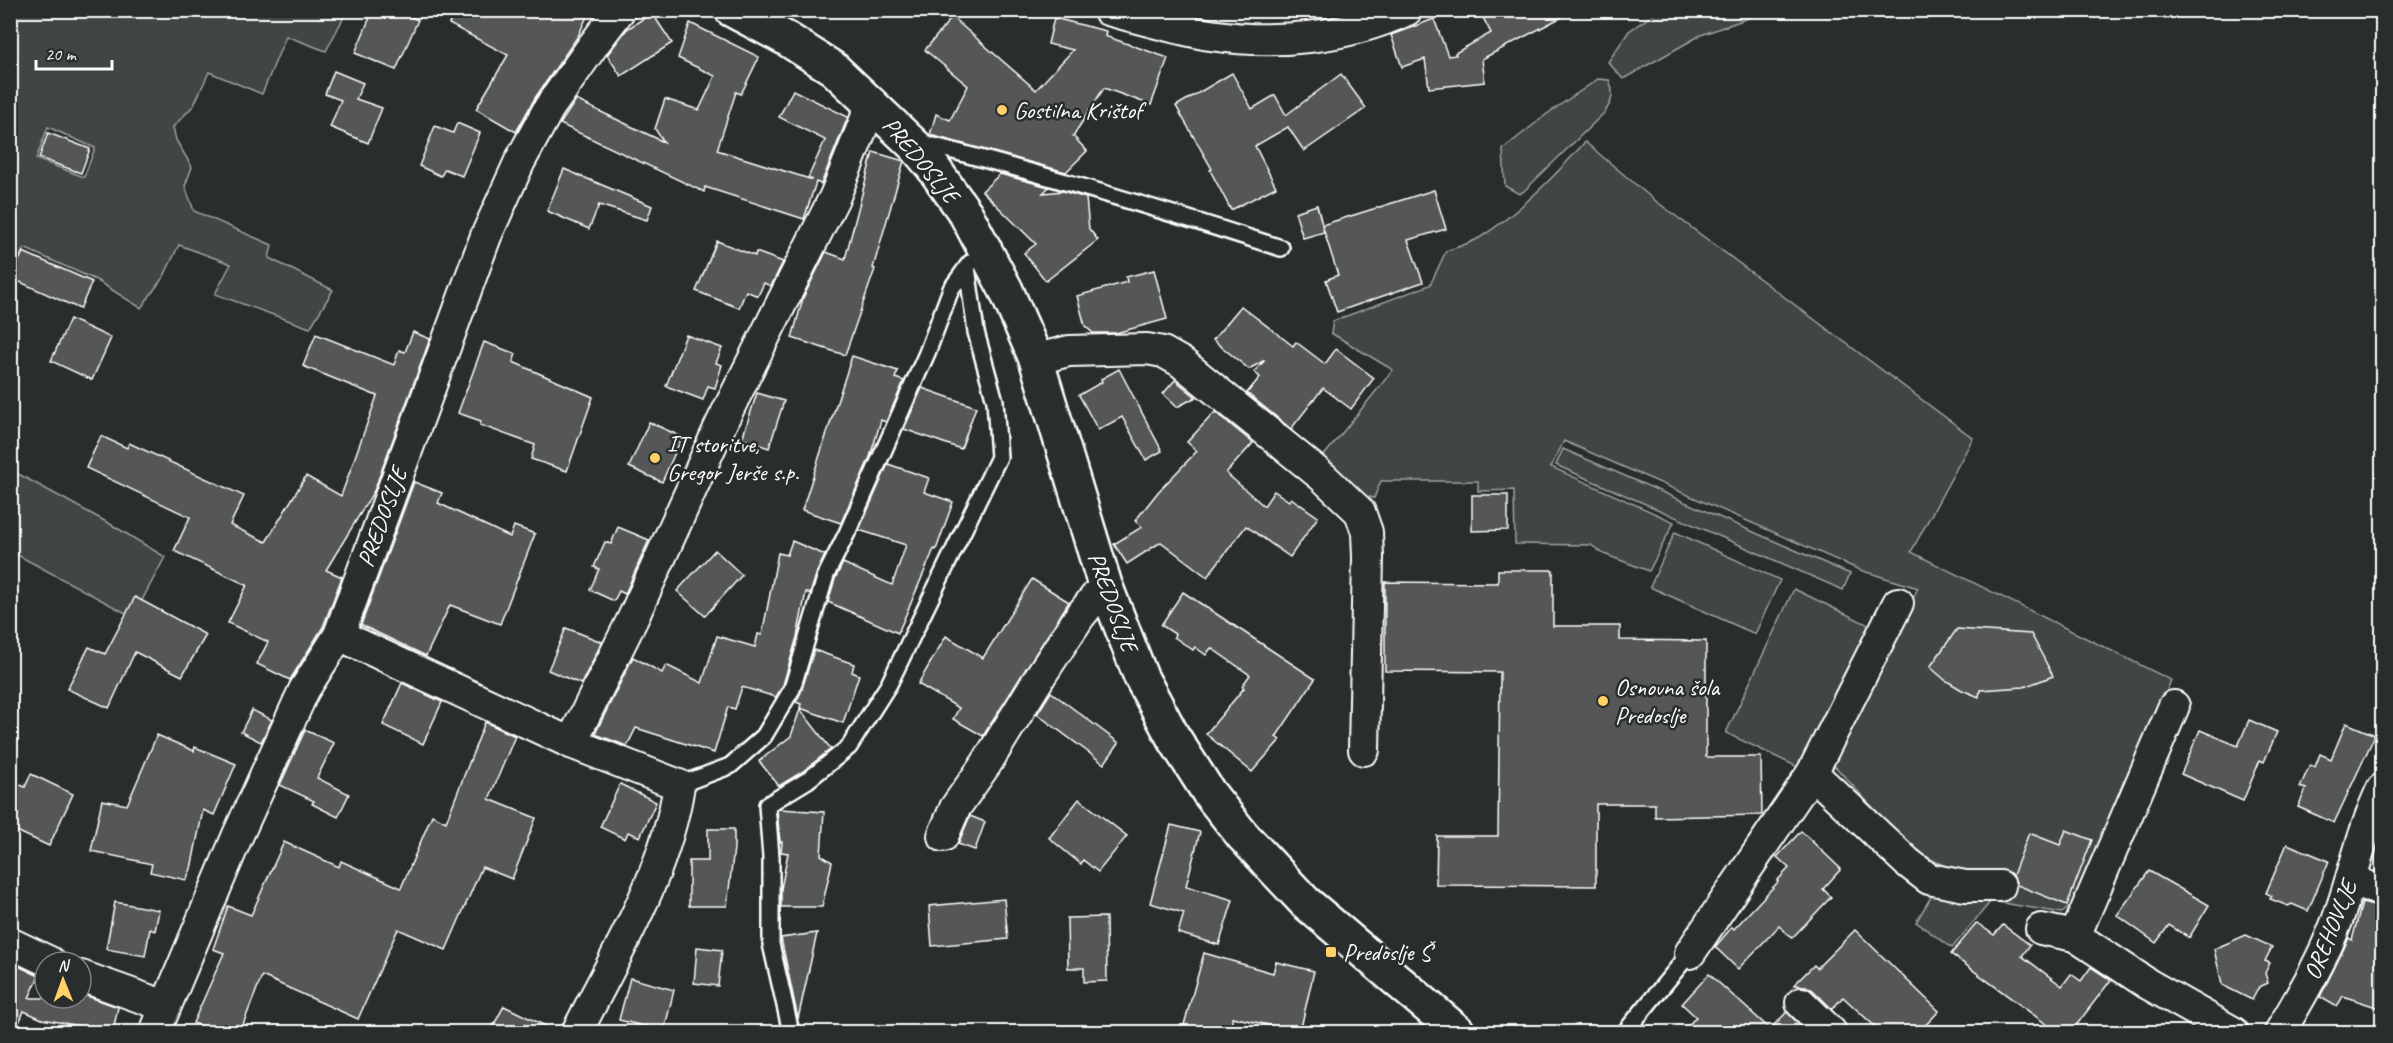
<svg xmlns="http://www.w3.org/2000/svg" width="2393" height="1043" viewBox="0 0 2393 1043" font-family="Caveat,sans-serif">
  <rect width="100%" height="100%" fill="#2a2d2e"/>
  <filter id="ink" filterUnits="userSpaceOnUse"><feTurbulence type="fractalNoise" baseFrequency=".0167" numOctaves="2"/><feDisplacementMap in="SourceGraphic" scale="12" xChannelSelector="R" yChannelSelector="G"/><feConvolveMatrix kernelMatrix="1 2 1 2 8 2 1 2 1" color-interpolation-filters="sRGB"/></filter>
  <g filter="url(#ink)">
    <!-- green -->
    <g fill="#414445" stroke="#a0a2a2" stroke-width="1.5" fill-rule="evenodd">
      <path d="M11,10L347,11L326,51L286,36L262,94L209,72L194,105L173,127L176,140L192,167L185,186L194,211L272,245L269,258L333,290L310,328L215,294L231,264L179,245L164,276L141,308L96,280L24,248L11,274ZM48,127L95,148L84,177L36,159Z"/>
      <path d="M1658,11V10L1768,11L1701,35L1623,79L1608,62L1629,31Z"/>
      <path d="M1598,79L1609,80C1615,93 1612,101 1605,112L1523,192L1519,194L1505,186L1503,149L1547,114Z"/>
      <path d="M1585,142L1653,199L1973,438L1911,552L2171,680L2081,898L2062,913L1991,901L1952,948L1916,922L1931,897L1953,870L1925,856L1899,836L1832,763L1918,588L1860,570L1564,441L1551,467L1674,522L1649,571L1604,554L1591,545L1515,544L1514,490L1478,491V481H1381L1374,498L1353,493L1318,463L1393,370L1331,333L1333,321L1430,285L1446,251C1458,247 1471,243 1481,237C1520,212 1555,176 1585,142Z"/>
      <path d="M1563,449L1850,574L1843,590L1556,465Z"/>
      <path d="M11,470L112,525L165,557L133,617L12,552L11,554Z"/>
      <path d="M1675,532L1780,580L1755,634L1650,587Z"/>
      <path d="M1794,589L1873,627L1804,770L1726,733Z"/>
    </g>
    <!-- building -->
    <g fill="#555758" stroke="#fff" stroke-width="1.5">
      <path d="M373,10H395L418,20L396,70L355,53Z"/>
      <path d="M456,10H590L578,36L535,98L516,132L476,109L508,55L449,24Z"/>
      <path d="M1479,10H1575L1482,59L1485,82L1429,88L1425,59L1402,67L1391,35L1434,19L1448,56L1456,55L1455,53L1491,33Z"/>
      <path d="M652,13L672,43L621,76L607,55L627,29Z"/>
      <path d="M952,17L1036,90L1073,50L1048,44L1054,18L1106,31L1105,36L1168,58L1151,105L1104,88L1073,136L1087,151L1066,172L930,135L936,114L950,120L968,86L925,50Z"/>
      <path d="M690,23L759,57L741,94L736,92L717,150L813,180L808,178L825,140L779,117L793,90L848,117L821,184L816,182L804,219L705,187L704,192L560,124L576,100L664,142L655,129L665,99L699,110L715,76L678,58Z"/>
      <path d="M334,71L363,83L356,99L382,108L368,143L330,127L341,100L325,94Z"/>
      <path d="M1232,73L1252,109L1275,95L1286,115L1341,74L1366,108L1304,151L1288,127L1255,146L1276,187L1231,210L1210,170L1212,169L1176,106Z"/>
      <path d="M457,123L480,133L462,176L445,169L441,176L419,166L435,126L453,133Z"/>
      <path d="M48,133L90,149L81,173L39,158Z"/>
      <path d="M873,152L904,161L873,268L875,269L845,355L792,338L803,298L826,252L845,259Z"/>
      <path d="M564,169L652,206L647,220L599,205L589,229L547,211Z"/>
      <path d="M1000,174L1049,187L1043,193L1063,191L1086,198L1089,229L1098,240L1046,281L1024,253L1036,244L982,191Z"/>
      <path d="M1434,190L1446,229L1408,240L1423,282L1337,312L1326,280L1338,275L1322,225Z"/>
      <path d="M1317,205L1324,232L1303,238L1295,212Z"/>
      <path d="M717,241L755,256L756,252L783,262L771,286L764,283L758,296L746,291L739,308L696,291Z"/>
      <path d="M23,252L92,282L80,309L11,278Z"/>
      <path d="M1154,270L1167,319L1116,333H1093L1085,326L1077,296L1127,282L1126,277Z"/>
      <path d="M1241,306L1293,346L1296,342L1325,364L1336,349L1374,378L1351,409L1323,388L1291,429L1247,393L1260,377L1254,372L1265,360L1249,369L1213,340Z"/>
      <path d="M70,319L111,338L92,380L51,361Z"/>
      <path d="M413,332L430,339L374,491L326,570L342,577L323,627L290,680L257,664L268,642L228,623L247,585L174,551L190,517L86,468L101,436L127,448L129,443L244,496L230,525L266,542L306,476L341,496L377,396L303,366L316,334L394,365L399,350L405,352Z"/>
      <path d="M686,335L722,348L716,363L722,365L715,388L708,386L703,400L666,386Z"/>
      <path d="M484,342L516,354L513,362L593,397L567,471L531,459L535,445L480,425L481,421L458,413Z"/>
      <path d="M852,356L898,371L895,378L904,381L886,422L881,420L870,457L841,523L802,510Z"/>
      <path d="M1119,369L1162,451L1146,460L1122,417L1098,430L1079,395L1102,382L1101,379Z"/>
      <path d="M1175,380L1196,397L1177,407L1163,394Z"/>
      <path d="M922,388L976,407L961,449L904,429Z"/>
      <path d="M757,393L784,401L769,448L742,439Z"/>
      <path d="M1215,412L1253,443L1226,473L1264,506L1274,491L1289,501L1291,498L1318,517L1290,557L1246,526L1207,577L1161,542L1127,564L1114,544L1142,527L1135,521L1158,492L1197,451L1187,442Z"/>
      <path d="M649,422L682,437L662,482L629,467Z"/>
      <path d="M888,464L929,478L924,492L953,502L936,550L934,549L898,633L828,602L835,579L843,563L892,585L906,545L859,530Z"/>
      <path d="M414,482L442,493L438,503L510,537L514,526L535,534L500,624L450,605L426,656L361,625Z"/>
      <path d="M1472,495H1508V530L1472,531Z"/>
      <path d="M618,527L649,540L625,594L619,591L614,601L590,590L599,569L594,567L605,542L611,544Z"/>
      <path d="M792,541L825,555L817,572L810,594L806,592L797,637L783,685L776,697L742,687L735,709L728,707L714,753L636,728L627,746L595,734L633,657L662,673L666,665L702,683L717,636L755,647L758,634L762,635L778,553L787,555Z"/>
      <path d="M715,550L742,575L705,616L677,591Z"/>
      <path d="M1498,570H1553V626H1620V640L1706,641V757H1761L1762,815L1655,817V804H1596V886L1436,885L1437,836H1498L1500,672L1385,671V582L1498,583Z"/>
      <path d="M1032,579L1069,602L983,736L953,719L959,708L918,684L946,636L983,658Z"/>
      <path d="M1183,592L1315,679L1276,737L1280,740L1252,772L1206,734L1244,688L1242,686L1250,675L1211,648L1206,655L1195,647L1193,650L1174,637L1175,634L1161,625Z"/>
      <path d="M135,597L206,635L182,676L135,652L109,708L67,689L89,647L105,654Z"/>
      <path d="M566,628L602,642L581,684L548,670Z"/>
      <path d="M1957,629L2031,634L2053,676L2024,687L1980,690L1979,697L1962,690L1945,680L1930,667Z"/>
      <path d="M814,650L854,664L852,672L859,675L843,723L800,708L801,704L796,702L801,692Z"/>
      <path d="M402,683L442,702L423,744L383,725Z"/>
      <path d="M1051,692L1119,743L1104,764L1037,714Z"/>
      <path d="M800,709L831,749L802,772L779,786L759,761L791,736Z"/>
      <path d="M252,710L272,720L261,742L241,732Z"/>
      <path d="M2249,720L2277,732L2264,762L2260,760L2243,801L2181,774L2200,730L2238,746Z"/>
      <path d="M485,722L515,736L489,799L536,818L512,879L482,867L446,950L398,929L358,1019L262,976L240,1032H218L193,1023L224,953L213,949L228,906L251,915L284,842L339,867L341,861L401,888L432,815L446,822Z"/>
      <path d="M2346,723L2375,735L2334,823L2298,807L2306,789L2300,787L2310,765L2315,767L2320,754L2331,759Z"/>
      <path d="M305,730L334,743L317,778L349,794L338,817L312,804L314,801L280,785Z"/>
      <path d="M157,735L194,751L195,747L236,764L214,815L203,810L191,869L186,880L150,872L152,864L91,851L102,800L127,805Z"/>
      <path d="M31,774L73,794L49,846L10,828V801L18,784L25,787Z"/>
      <path d="M620,784L656,802L640,837L628,832L625,839L600,827Z"/>
      <path d="M1079,799L1127,836L1098,872L1083,860L1081,864L1049,838Z"/>
      <path d="M780,809L824,812L821,855L832,862L822,907H781V889L788,853L781,852L782,842H780L777,810Z"/>
      <path d="M970,816L985,822L975,850L958,844Z"/>
      <path d="M1171,825L1200,832L1186,886L1233,900L1219,945L1178,933L1184,913L1150,903Z"/>
      <path d="M708,829H734V848L727,906H689V861H708Z"/>
      <path d="M2066,830L2092,840L2067,905L2017,885L2013,875L2029,833L2060,845Z"/>
      <path d="M1801,831L1841,869L1823,889L1831,897L1792,938L1779,926L1738,969L1715,947L1732,927L1734,929L1778,882L1777,881L1789,868L1777,857Z"/>
      <path d="M2287,844L2329,861L2308,911L2292,904L2288,906L2270,899L2272,896L2266,893Z"/>
      <path d="M2149,871L2209,905L2189,938L2169,925L2156,943L2117,915Z"/>
      <path d="M1004,899L1008,939L932,946L929,906Z"/>
      <path d="M115,902L159,910L155,931L150,929L145,956L106,949Z"/>
      <path d="M2362,903L2382,908V1009L2343,996L2337,1007L2320,997L2349,938L2352,940Z"/>
      <path d="M1106,917L1107,981L1084,982V968H1068L1067,918Z"/>
      <path d="M1977,923L1994,935L2003,925L2030,945L2022,956L2062,986L2071,974L2081,981L2091,967L2111,980L2071,1032H2057L1951,954Z"/>
      <path d="M1855,930L1939,1011L1919,1032H1881L1843,997L1832,1009L1813,990L1806,986L1794,985L1814,965L1817,968Z"/>
      <path d="M817,933L798,1019L781,938Z"/>
      <path d="M2246,935L2272,947L2265,961L2270,963L2265,973L2268,983L2259,987L2252,1000L2222,985L2214,949Z"/>
      <path d="M697,947L722,950L718,986L694,983Z"/>
      <path d="M1204,953L1273,973L1276,962L1314,971L1300,1032L1232,1017V1032H1182Z"/>
      <path d="M10,962L39,976L29,998H81V994L118,1007L113,1032L42,1019L24,1011L15,1032H10Z"/>
      <path d="M1709,974L1770,1029L1787,1012L1807,1032H1682L1696,1017L1682,1004Z"/>
      <path d="M630,978L674,990L664,1031L619,1020Z"/>
      <path d="M504,1006L558,1032H490Z"/>
    </g>
    <g fill="none" stroke-linecap="round" stroke-linejoin="round">
      <!-- lane casing -->
      <g stroke="#fff" stroke-width="20">
        <g id="lane">
          <path d="M918,146H934C1051,176 1166,211 1281,248"/>
          <path d="M679,785L730,766L764,736L792,689L826,575L847,533L927,353L951,289L970,263"/>
          <path d="M791,1032L771,944V857L767,805L808,780L849,747L889,684L999,457L995,401L976,332L967,267"/>
          <path d="M1625,1032L1690,953"/>
        </g>
      </g>
      <!-- street casing -->
      <g stroke="#fff" stroke-width="34">
        <g id="street">
          <path d="M1108,10C1142,19 1176,29 1210,35C1277,45 1346,38 1407,10"/>
          <path d="M1036,359L1069,351L1147,349L1163,352L1181,362L1323,477L1360,512L1367,532L1368,557L1364,750"/>
          <path d="M339,635L571,743L679,785C666,873 616,954 577,1032"/>
          <path d="M571,743L633,618L721,424L835,196L872,103"/>
          <path d="M1812,773L1907,862L1929,879L1965,886H2000"/>
          <path d="M943,836L955,808L986,764L1041,675L1080,616L1105,585"/>
          <path d="M2351,881L2382,891"/>
          <path d="M2041,929L2075,936L2148,984L2233,1032"/>
          <path d="M2075,936L2174,706"/>
          <path d="M10,943L50,962"/>
          <path d="M1690,953L1812,773L1898,603"/>
          <path d="M81,976L165,1006"/>
          <path d="M1801,1003L1831,1032"/>
          <path d="M155,1032L237,837L304,690L339,635L486,236L520,161L549,108L594,44L620,10"/>
          <path d="M2280,1032C2301,996 2322,961 2337,921C2353,878 2362,831 2382,789"/>
        </g>
      </g>
      <!-- secondary casing -->
      <g stroke="#fff" stroke-width="38">
        <path id="secondary" d="M732,10L787,39L834,69L915,146L932,166L966,214L1006,290L1036,359L1105,585L1141,677L1172,735L1209,793L1243,836L1305,902L1458,1032"/>
      </g>
      <!-- lane -->
      <use href="#lane" stroke="#2a2d2e" stroke-width="15"/>
      <!-- street -->
      <use href="#street" stroke="#2a2d2e" stroke-width="30"/>
      <!-- secondary -->
      <use href="#secondary" stroke="#2a2d2e" stroke-width="33"/>
    </g>
  </g>
  <!-- markers -->
  <g fill="#ffd166" stroke="#2a2d2e" stroke-width="2">
    <circle cx="1002" cy="110" r="6"/>
    <circle cx="655" cy="458" r="6"/>
    <circle cx="1603" cy="701" r="6"/>
    <rect x="1325" y="946" width="12" height="12" rx="3"/>
  </g>
  <g text-anchor="middle" dominant-baseline="central" stroke-width="5" stroke-linejoin="round" paint-order="stroke">
    <!-- poi labels -->
    <g font-size="24" fill="#fff" stroke="#2a2d2e" text-anchor="start">
      <text x="1014" y="110">Gostilna Krištof</text>
      <text x="667" y="444">IT storitve,<tspan x="667" dy="28">Gregor Jerše s.p.</tspan></text>
      <text x="1615" y="687">Osnovna šola<tspan x="1615" dy="28">Predoslje</tspan></text>
      <text x="1343" y="952">Predoslje Š</text>
    </g>
    <!-- street labels -->
    <g font-size="24" fill="#fff" stroke="#2a2d2e">
      <text transform="translate(921 160) rotate(50)">PREDOSLJE</text>
      <text transform="translate(382 517) rotate(-70)">PREDOSLJE</text>
      <text transform="translate(1113 602) rotate(70)">PREDOSLJE</text>
      <text transform="translate(2330 930) rotate(-68)">OREHOVLJE</text>
    </g>
  </g>
  <!-- margin -->
  <rect width="2393" height="1043" fill="none" stroke="#2a2d2e" stroke-width="36"/>
  <rect x="18" y="18" width="2357" height="1007" fill="none" stroke="#fff" stroke-width="2" filter="url(#ink)"/>
  <!-- north arrow -->
  <g transform="translate(63 980) rotate(359)"><circle r="28" fill="#2a2d2e" stroke="#7f8182" stroke-width="1.5"/>
  <path d="M0-4.5L10 22L0 15L-10 22Z" fill="#ffd166"/>
  <text y="-9" font-size="16" font-weight="bold" text-anchor="middle" fill="#ffffff">N</text>
  </g>
  <!-- scale -->
  <path d="M36 60v9h76v-9" fill="none" stroke="#ffffff" stroke-width="3"/>
  <text x="45" y="60" font-size="18" fill="#ffffff" stroke="#2a2d2e" stroke-width="4.5" paint-order="stroke">20 m</text>
</svg>
